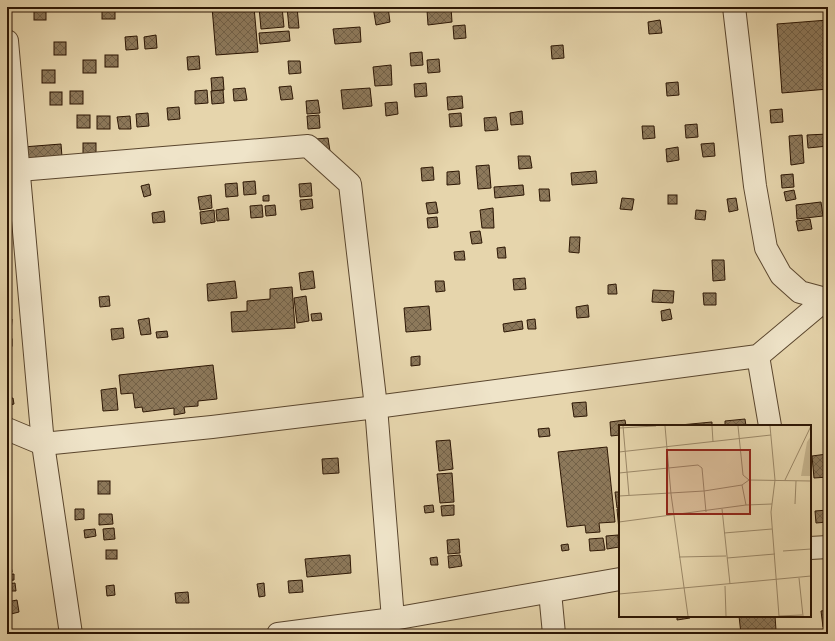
<svg xmlns="http://www.w3.org/2000/svg" width="835" height="641" viewBox="0 0 835 641" font-family="Vollkorn,serif">
  <defs>
    <pattern id="building-cross-hatch" width="8" height="8" patternUnits="userSpaceOnUse"><rect width="8" height="8" fill="#8d795b"/><path d="M0 0l8 8M0 8l8-8" fill="none" stroke="#736249"/></pattern>
  </defs>
  <rect width="100%" height="100%" fill="#e6d5ac"/>
  <filter id="stains"><feTurbulence type="fractalNoise" baseFrequency=".005" numOctaves="4"/><feColorMatrix values="0 0 0 0 .2 0 0 0 0 .09 0 0 0 0 .02 0 0 0 .5 -.17"/></filter>
  <radialGradient id="worn" r=".72"><stop offset=".6" stop-color="#630" stop-opacity="0"/><stop offset="1" stop-color="#630" stop-opacity=".3"/></radialGradient>
  <!-- building -->
  <g fill="url(#building-cross-hatch)" stroke="#2c1604">
    <rect x="34" y="7" width="12" height="13"/>
    <rect x="102" y="7" width="13" height="12"/>
    <path d="M212,7H254L258,52L216,55Z"/>
    <path d="M259,7H282L284,27L261,29Z"/>
    <path d="M287,7H297L299,28H289Z"/>
    <path d="M373,7H388L390,22L376,25Z"/>
    <path d="M451,7L452,22L428,25L427,10Z"/>
    <path d="M660,20L662,33L649,34L648,22Z"/>
    <path d="M828,20V89L782,93L777,24Z"/>
    <path d="M465,25L466,38L454,39L453,26Z"/>
    <path d="M360,27L361,42L335,44L333,29Z"/>
    <path d="M289,31L290,41L260,44L259,33Z"/>
    <path d="M156,35L157,48L145,49L144,37Z"/>
    <path d="M137,36L138,49L126,50L125,37Z"/>
    <rect x="54" y="42" width="12" height="13"/>
    <path d="M563,45L564,58L552,59L551,46Z"/>
    <path d="M422,52L423,65L411,66L410,53Z"/>
    <rect x="105" y="55" width="13" height="12"/>
    <path d="M199,56L200,69L188,70L187,57Z"/>
    <path d="M439,59L440,72L428,73L427,60Z"/>
    <rect x="83" y="60" width="13" height="13"/>
    <path d="M288,61H300L301,73L289,74Z"/>
    <path d="M391,65L392,85L375,86L373,67Z"/>
    <rect x="42" y="70" width="13" height="13"/>
    <path d="M223,77L224,90L212,91L211,78Z"/>
    <path d="M678,82L679,95L667,96L666,83Z"/>
    <path d="M426,83L427,96L415,97L414,84Z"/>
    <path d="M291,86L293,99L281,100L279,87Z"/>
    <path d="M245,88L247,100L234,101L233,89Z"/>
    <path d="M370,88L372,106L343,109L341,90Z"/>
    <path d="M207,90L208,103L195,104V91Z"/>
    <path d="M223,90L224,103L212,104L211,91Z"/>
    <rect x="70" y="91" width="13" height="13"/>
    <rect x="50" y="92" width="12" height="13"/>
    <path d="M462,96L463,108L448,110L447,97Z"/>
    <path d="M318,100L320,113L307,114L306,101Z"/>
    <path d="M397,102L398,114L386,116L385,103Z"/>
    <path d="M179,107L180,119L168,120L167,108Z"/>
    <path d="M782,109L783,122L771,123L770,110Z"/>
    <path d="M522,111L523,124L511,125L510,113Z"/>
    <path d="M148,113L149,126L137,127L136,114Z"/>
    <path d="M461,113L462,126L450,127L449,114Z"/>
    <rect x="77" y="115" width="13" height="13"/>
    <path d="M319,115L320,128L308,129L307,116Z"/>
    <rect x="97" y="116" width="13" height="13"/>
    <path d="M130,116L131,129H119L117,117Z"/>
    <path d="M496,117L498,130L485,131L484,118Z"/>
    <path d="M697,124L698,137L686,138L685,125Z"/>
    <path d="M642,126H654L655,138L643,139Z"/>
    <path d="M828,134V146L808,148L807,135Z"/>
    <path d="M802,135L804,163L791,165L789,136Z"/>
    <path d="M328,138L330,151L316,139Z"/>
    <rect x="83" y="143" width="13" height="13"/>
    <path d="M714,143L715,156L703,157L701,144Z"/>
    <path d="M61,144L62,157L24,159L23,147Z"/>
    <path d="M678,147L679,160L667,162L666,149Z"/>
    <path d="M518,156H530L532,168L519,169Z"/>
    <path d="M489,165L491,188L478,189L476,166Z"/>
    <path d="M433,167L434,180L422,181L421,168Z"/>
    <path d="M459,171L460,184L447,185V172Z"/>
    <path d="M596,171L597,183L572,185L571,173Z"/>
    <path d="M793,174L794,187L782,188L781,175Z"/>
    <path d="M255,181L256,194L244,195L243,182Z"/>
    <path d="M237,183L238,196L226,197L225,184Z"/>
    <path d="M311,183L312,196L300,197L299,184Z"/>
    <path d="M149,184L151,195L144,197L141,186Z"/>
    <path d="M523,185L524,195L495,198L494,187Z"/>
    <path d="M539,189H549L550,201H540Z"/>
    <path d="M794,190L796,199L786,201L784,192Z"/>
    <path d="M211,195L212,208L200,210L198,197Z"/>
    <path d="M269,195V201H263V196Z"/>
    <rect x="668" y="195" width="9" height="9"/>
    <path d="M622,198L634,199L632,210L620,209Z"/>
    <path d="M736,198L738,210L729,212L727,199Z"/>
    <path d="M312,199L313,208L301,210L300,200Z"/>
    <path d="M436,202L438,213L428,214L426,203Z"/>
    <path d="M821,202L823,216L797,219L796,205Z"/>
    <path d="M262,205L263,217L251,218L250,206Z"/>
    <path d="M275,205L276,215L266,216L265,206Z"/>
    <path d="M228,208L229,220L217,221L216,210Z"/>
    <path d="M493,208L494,228H482L480,210Z"/>
    <path d="M214,210L215,222L201,224L200,212Z"/>
    <path d="M696,210L706,211L705,220L695,219Z"/>
    <path d="M164,211L165,222L153,223L152,213Z"/>
    <path d="M437,217L438,227L428,228L427,218Z"/>
    <path d="M810,219L812,229L798,231L796,221Z"/>
    <path d="M480,231L482,243L472,244L470,232Z"/>
    <path d="M570,237H580L579,253L569,252Z"/>
    <path d="M505,247L506,258H498L497,248Z"/>
    <path d="M464,251L465,260H455L454,252Z"/>
    <path d="M712,260H724L725,280L713,281Z"/>
    <path d="M313,271L315,288L301,290L299,273Z"/>
    <path d="M525,278L526,289L514,290L513,279Z"/>
    <path d="M235,281L237,298L208,301L207,284Z"/>
    <path d="M435,281H444L445,291L436,292Z"/>
    <path d="M616,284L617,294H608V285Z"/>
    <path d="M292,287L295,328L232,332L231,312L247,311V301L270,299V289Z"/>
    <path d="M653,290L674,291L673,303L652,302Z"/>
    <path d="M703,293H716V305H704Z"/>
    <path d="M109,296L110,306L100,307L99,297Z"/>
    <path d="M306,296L309,321L297,323L294,298Z"/>
    <path d="M588,305L589,317L577,318L576,307Z"/>
    <path d="M429,306L431,330L406,332L404,308Z"/>
    <path d="M670,309L672,319L662,321L661,311Z"/>
    <path d="M321,313L322,320L312,321L311,314Z"/>
    <path d="M149,318L151,334L141,335L138,320Z"/>
    <path d="M7,319H12L11,333H7Z"/>
    <path d="M535,319L536,329H528L527,320Z"/>
    <path d="M522,321L523,329L504,332L503,324Z"/>
    <path d="M123,328L124,338L112,340L111,329Z"/>
    <path d="M167,331L168,337L157,338L156,332Z"/>
    <rect x="7" y="339" width="5" height="7"/>
    <path d="M420,356V365L411,366V357Z"/>
    <path d="M213,365L217,399L198,401V406L184,407L185,413L174,415V408L143,412L142,407L135,408L133,393L121,394L119,375Z"/>
    <path d="M116,388L118,410L103,411L101,390Z"/>
    <path d="M13,398L14,404L7,406V399Z"/>
    <path d="M586,402L587,416L574,417L572,403Z"/>
    <path d="M745,419L746,426H725V421Z"/>
    <path d="M625,420L626,426H620V435L611,436L610,422Z"/>
    <path d="M712,422V426H680V425Z"/>
    <path d="M549,428L550,436L539,437L538,429Z"/>
    <path d="M450,440L453,469L439,471L436,441Z"/>
    <path d="M607,447L615,522L599,523L600,532L586,533L585,525L567,527L558,452Z"/>
    <path d="M827,454L828,477L814,478L812,456Z"/>
    <path d="M338,458L339,473L323,474L322,459Z"/>
    <path d="M452,473L454,502L440,503L437,474Z"/>
    <rect x="98" y="481" width="12" height="13"/>
    <path d="M615,492H620V508H617Z"/>
    <path d="M433,505L434,512L425,513L424,506Z"/>
    <path d="M454,505V515L442,516L441,506Z"/>
    <path d="M75,509H84V519L75,520Z"/>
    <path d="M617,509H620V530H619Z"/>
    <path d="M828,510V522L816,523L815,511Z"/>
    <path d="M99,514H112L113,524L99,525Z"/>
    <path d="M114,528L115,539L104,540L103,529Z"/>
    <path d="M95,529L96,536L85,538L84,530Z"/>
    <path d="M618,535L619,547L607,549L606,536Z"/>
    <path d="M603,538L605,550L590,551L589,539Z"/>
    <path d="M459,539L460,553L448,554L447,540Z"/>
    <path d="M568,544L569,550L562,551L561,545Z"/>
    <rect x="106" y="550" width="11" height="9"/>
    <path d="M350,555L351,573L307,577L305,559Z"/>
    <path d="M460,555L462,566L449,568L448,556Z"/>
    <path d="M437,557L438,565H431L430,558Z"/>
    <path d="M7,565H11L12,572L7,573Z"/>
    <path d="M14,574V580L7,581V575Z"/>
    <path d="M302,580L303,592L289,593L288,581Z"/>
    <path d="M15,583L16,591H8L7,584Z"/>
    <path d="M264,583L265,596L259,597L257,584Z"/>
    <path d="M114,585L115,595L107,596L106,586Z"/>
    <path d="M188,592L189,603H176L175,593Z"/>
    <path d="M825,592H828V606H826Z"/>
    <path d="M17,600L19,612L7,615V602Z"/>
    <path d="M828,610V627H823L821,611Z"/>
    <path d="M677,616H690V618L677,620Z"/>
    <path d="M739,616H775L776,630L758,633V634H741Z"/>
  </g>
  <g fill="none" stroke-linecap="round" stroke-linejoin="round">
    <!-- street casing -->
    <g stroke="#5a462e" stroke-width="24">
      <g id="street">
        <path d="M734,7L755,186L766,248L781,275L800,292L826,299"/>
        <path d="M7,41L43,444L71,634"/>
        <path d="M7,171L308,146L350,184L376,407L393,619"/>
        <path d="M758,356L770,426"/>
        <path d="M7,429L43,444L212,427L376,407L758,356L826,299H828"/>
        <path d="M810,548L828,547"/>
        <path d="M550,592L554,634"/>
        <path d="M278,634L393,619L620,579"/>
      </g>
    </g>
    <!-- street -->
    <use href="#street" stroke="#efe4c9" stroke-width="22"/>
  </g>
  <!-- overview -->
  <g transform="translate(619 425)">
    <rect width="192" height="192" fill="#e6d5ac"/>
    <path d="M192,11V51H182L188,17Z" fill="#c6b58f"/>
    <path fill="none" stroke="#9c8969" stroke-width="1" d="M4,1L10,70M46,1L52,69L69,191M93,1L94,17M119,1L124,50L130,55M151,1L156,55L152,87L160,191M0,3L37,1M0,27L152,10M0,48L79,40L83,43L87,87M166,55L192,1M123,60L127,80M0,71L85,66L123,60L130,55L192,56M176,79L177,56M103,84L111,159M0,97L127,80L153,79M105,108L153,104M164,126L192,124M60,132L107,131M108,133L156,129M180,153L184,191M106,161L107,191M0,169L192,151M160,191L183,190"/>
    <path fill="#8f2418" fill-opacity="0.15" stroke="#8f2418" stroke-width="2" d="M48,25H131V89H48Z"/>
    <rect width="192" height="192" fill="none" stroke="#2c1604" stroke-width="2"/>
  </g>
  <!-- margin -->
  <rect width="835" height="641" fill="none" stroke="#e6d5ac" stroke-width="24"/>
  <rect x="8" y="8" width="819" height="625" fill="none" stroke="#2c1604" stroke-width="2"/>
  <rect x="12" y="12" width="811" height="617" fill="none" stroke="#2c1604"/>
  <rect width="100%" height="100%" filter="url(#stains)"/>
  <rect width="100%" height="100%" fill="url(#worn)"/>
</svg>
